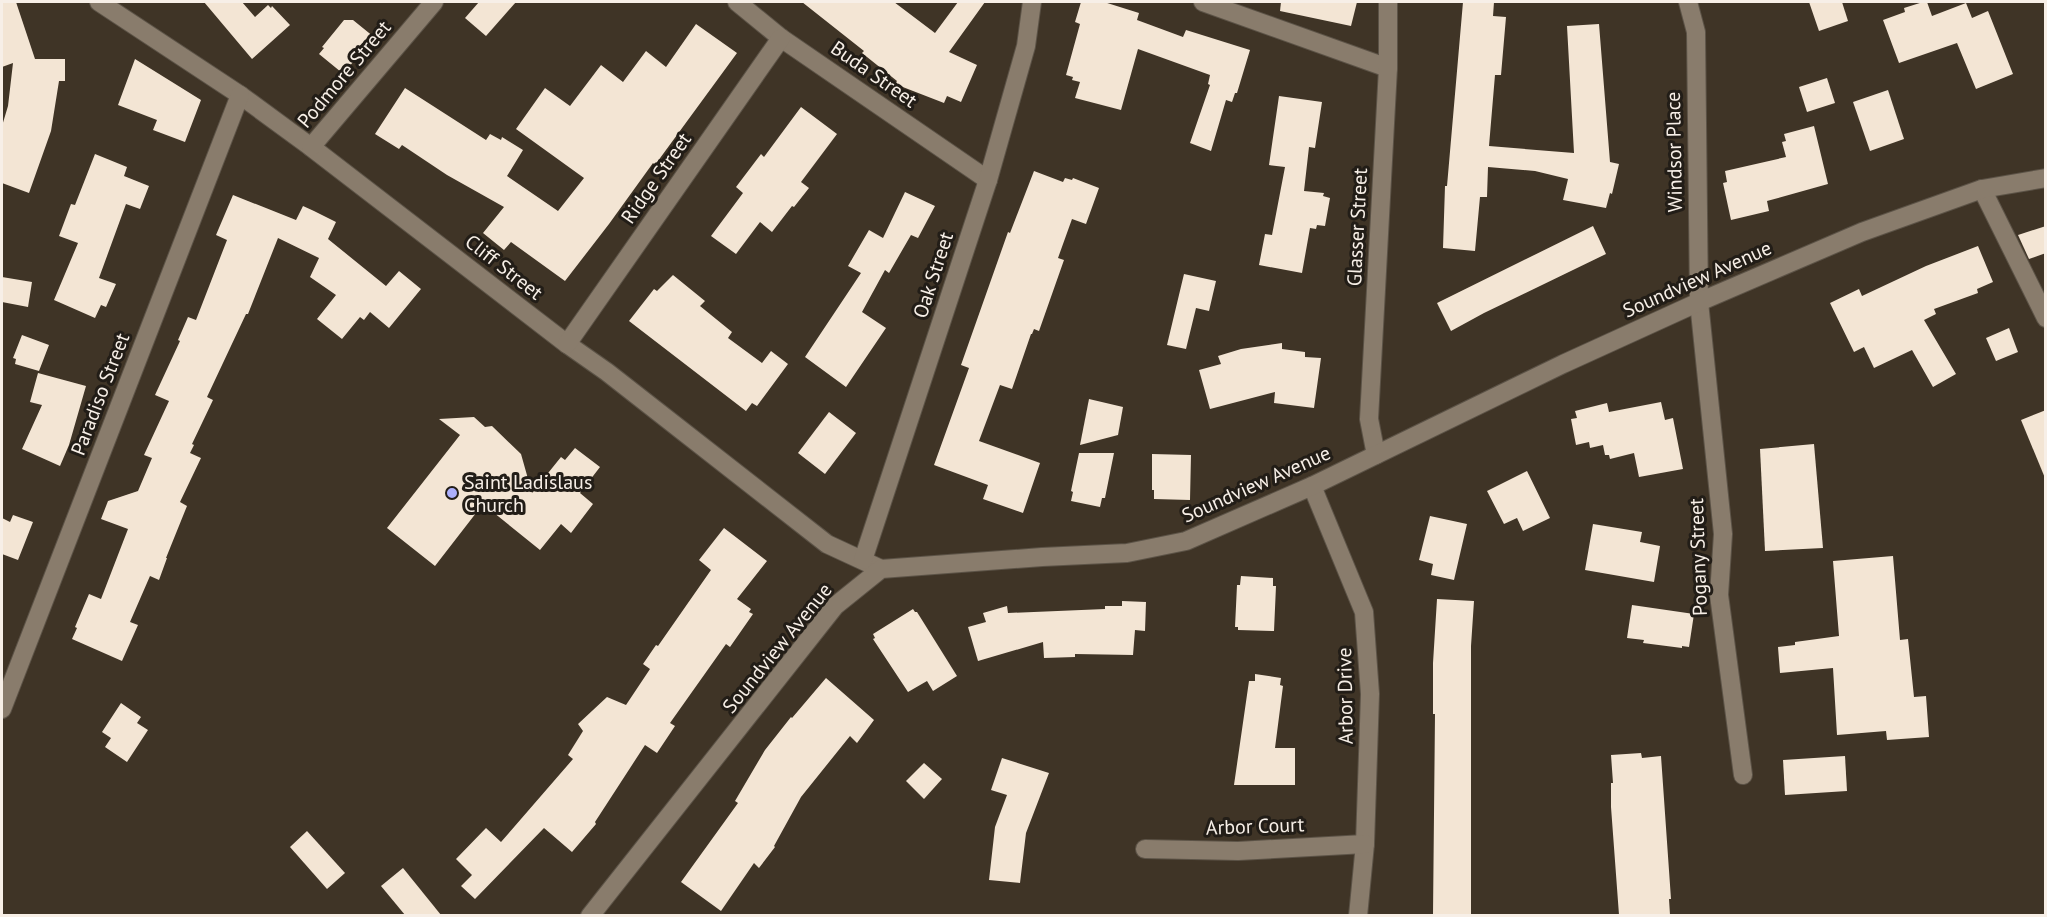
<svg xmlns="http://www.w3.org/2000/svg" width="2047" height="917" viewBox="0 0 2047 917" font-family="'PT Sans',sans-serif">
  <rect width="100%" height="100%" fill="#3f3426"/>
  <!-- building -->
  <g fill="#f3e5d4">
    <path d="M2,2H16L35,59H65V81H59L51,131L29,193L2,183V126L8,106L13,63L2,67Z"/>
    <path d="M204,2H242L255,17L268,5L271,8L272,6L290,25L252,59Z"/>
    <path d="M479,2H516L486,36L465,18Z"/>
    <path d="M802,2H894L935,33L958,2H985L949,52L977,65L961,102L947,96L944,103L895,84L897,81L862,53L864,51Z"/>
    <path d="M1081,2H1104L1139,13L1137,20L1183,37L1186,30L1250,50L1237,93H1235L1232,102L1226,100L1211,151L1190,143L1210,85L1208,84L1210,75L1138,49L1121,110L1075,98L1080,82L1072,80L1073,77L1066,75L1080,24L1075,22Z"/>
    <path d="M1281,2H1357L1351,26L1280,11Z"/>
    <path d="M1463,2H1494L1493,16L1506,17L1501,75H1495L1489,146L1574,153L1567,26L1599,24L1610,162L1619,164L1612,194L1610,193L1606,208L1563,200L1568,179L1535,171L1488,167L1487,197H1480L1475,251L1443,248L1445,186H1447Z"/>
    <path d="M1809,2H1842L1848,21L1819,31Z"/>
    <path d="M1923,2H1927L1932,16L1966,3L1972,18L1988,11L2013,74L1976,89L1957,43L1899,63L1883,20L1905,12L1904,8Z"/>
    <path d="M344,20H353L374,37L348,68L346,66L341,72L319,54L324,48L322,47Z"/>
    <path d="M696,24L737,53L655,165L653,163L609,224L565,281L511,242L504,250L483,233L504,207L447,175L402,145L399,149L375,134L405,88L486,140L490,134L501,140L502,137L523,150L507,176L558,211L584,178L516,129L545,88L570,106L601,65L623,82L646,51L666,67Z"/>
    <path d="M135,59L201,100L185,142L153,130L157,120L118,105Z"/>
    <path d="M1827,78L1835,103L1807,112L1799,87Z"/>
    <path d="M1888,90L1904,139L1870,151L1853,102Z"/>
    <path d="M1279,96L1322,102L1315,148L1309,147L1304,191L1324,193L1323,196L1330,198L1325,226L1317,225L1316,229L1310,228L1302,273L1259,265L1265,234L1272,235L1285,167L1269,165Z"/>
    <path d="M801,107L837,134L801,182L809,188L794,207L792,206L772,232L760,222L736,254L711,236L743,193L736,187L761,154L764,157Z"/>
    <path d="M1814,126L1828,184L1767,201L1769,211L1731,220L1723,183L1727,182L1725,171L1786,157L1782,142L1786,141L1784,134Z"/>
    <path d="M95,154L127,167L124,176L149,186L140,209L126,204L99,278L116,284L106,307L101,305L95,318L54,300L78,243L59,236L71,204L75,205Z"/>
    <path d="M1034,171L1063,182L1065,178L1072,180L1073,178L1099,188L1086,224L1072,219L1058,258L1064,260L1039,331L1034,329L1032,334H1031L1012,389L1000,385L979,441L1040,463L1023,513L983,499L988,485L934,465L969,368L961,365L1008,232L1010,233Z"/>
    <path d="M905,192L935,206L918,238L911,235L889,273L885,270L862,312L886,328L846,387L805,357L861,273L848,266L869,230L883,238Z"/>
    <path d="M233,195L296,220L303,206L314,211L336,222L328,239L386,286L399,271L421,289L389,328L370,312L364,320L360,317L342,339L317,319L336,295L310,277L319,258L278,238L248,314H246L207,397L213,400L192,444L194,445L190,453L201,458L180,502L187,506L166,558H167L159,580L150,576L130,622L138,625L122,661L72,639L77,628L75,627L89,594L101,599L128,529L101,519L108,501L138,491L152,458L144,455L169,401L155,395L180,341L178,340L188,317L196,320L227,240L216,235Z"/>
    <path d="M1593,226L1606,254L1484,313L1451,331L1437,303Z"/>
    <path d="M2046,226V253L2029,259L2018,235Z"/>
    <path d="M1978,246L1993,282L1977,289L1978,293L1934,309L1936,314L1924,320L1956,374L1933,387L1912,350L1874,368L1864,347L1854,352L1830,303L1859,289L1862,296L1926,266Z"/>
    <path d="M1184,274L1216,281L1209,311L1196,308L1186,349L1167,345Z"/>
    <path d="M673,275L705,301L700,306L732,332L728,338L762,363L771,351L788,364L757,406L752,403L746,411L629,321L654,289L657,291Z"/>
    <path d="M2,277L32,282L28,307L2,302Z"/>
    <path d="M2009,328L2018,352L1996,361L1986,338Z"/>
    <path d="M22,335L49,345L39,371L15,364L16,359L13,358Z"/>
    <path d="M1282,343V349L1305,352V357L1321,358L1314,408L1274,403L1275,392L1210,409L1199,370L1221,364L1218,356L1241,349Z"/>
    <path d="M38,373L86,386L69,445L60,466L22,449L42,405L30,402Z"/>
    <path d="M1089,399L1123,407L1118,435L1080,445Z"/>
    <path d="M1661,402L1665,420L1673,418L1683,469L1639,477L1634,453L1610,459L1609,455H1605L1603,445L1590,448L1589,442L1576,445L1571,419L1577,418L1575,411L1607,403L1609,412Z"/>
    <path d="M2046,410V478H2045L2021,420Z"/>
    <path d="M829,412L856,433L825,474L798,453Z"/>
    <path d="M474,417L485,427L492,426L521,454L532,493L561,457L565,460L575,448L600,467L580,493L593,504L571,533L561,524L540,550L483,504L435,566L387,528L460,435L439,419Z"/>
    <path d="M1814,444L1823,548L1765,551L1760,449Z"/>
    <path d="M1079,453H1114L1105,498H1102L1100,507L1071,501L1073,492L1071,491Z"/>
    <path d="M1152,454L1191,455L1190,500L1154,499V490H1152Z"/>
    <path d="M1527,471L1550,518L1523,531L1517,518L1504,524L1487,491Z"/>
    <path d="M13,515L33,522L18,560L2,554V518L10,522Z"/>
    <path d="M1430,516L1467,524L1454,580L1431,575L1433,564L1419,560Z"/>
    <path d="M1593,524L1642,532L1640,542L1660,546L1654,582L1585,570Z"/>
    <path d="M724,528L767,561L737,599L751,609L749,612L753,614L730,647L726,644L670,723L675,726L657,753L645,745L595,822L596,824L572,852L544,828L475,899L461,886L472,875L456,859L486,828L501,842L573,759L568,755L583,731L578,724L607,697L626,705L650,669L643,664L656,645L658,646L711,570L699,560Z"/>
    <path d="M1893,556L1900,640L1908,639L1914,697L1926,696L1929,737L1887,740L1886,731L1837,735L1833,668L1780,673L1778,647L1795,645V642L1839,636L1833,561Z"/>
    <path d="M1241,576L1273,578V586H1276L1274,631L1238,630V627H1235L1237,585H1240Z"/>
    <path d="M1437,599L1474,601L1471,646V915H1433L1435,714H1433V663Z"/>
    <path d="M1122,601L1146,602L1145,631L1135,630L1133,655L1075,654V657L1044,658L1043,642L978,661L968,627L986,622L983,613L1007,606L1008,613L1105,609V606H1122Z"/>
    <path d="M1632,605L1694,614L1689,647L1682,646V648L1643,643L1644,640L1627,638Z"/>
    <path d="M913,609L915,612H917L957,676L933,691L927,681L908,692L873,639L875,638L873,634Z"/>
    <path d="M1255,674L1281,678L1280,685L1283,686L1275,748H1295V785H1234L1249,681H1255Z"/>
    <path d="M826,678L874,720L857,743L850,736L801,797L774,846L775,847L759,868L754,863L721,911L681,882L738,803L735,801L765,750L791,717L792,718Z"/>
    <path d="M121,703L141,717L137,723L148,730L127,762L105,747L111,738L102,732Z"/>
    <path d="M1641,753L1642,758L1661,756L1671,899H1669L1670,915H1619L1611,807V783H1613L1611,755Z"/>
    <path d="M1845,756L1847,791L1785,795L1783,760Z"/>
    <path d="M1002,758L1049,773L1026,833L1020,883L989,880L995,827L1007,795L991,790Z"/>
    <path d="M924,763L942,779L924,799L906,781Z"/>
    <path d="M307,831L345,873L327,889L290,847Z"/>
    <path d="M403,868L441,915H405L381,886Z"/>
  </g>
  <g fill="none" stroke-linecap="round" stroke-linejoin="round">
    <!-- minor casing -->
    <g stroke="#5c5347" stroke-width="20">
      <g id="minor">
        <path d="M99,2L240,95L311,147L567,344L607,372L827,544L881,569"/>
        <path d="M737,2L781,38L988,180"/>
        <path d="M1203,2L1388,68"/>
        <path d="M1688,2L1696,32L1699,302L1723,534L1719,595L1743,775"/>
        <path d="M311,147L434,2"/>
        <path d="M1982,189L2046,318"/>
        <path d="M567,344L781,38"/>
        <path d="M1376,455L1369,419L1388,68V2"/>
        <path d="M1312,486L1364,612L1370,694L1365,844L1358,916"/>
        <path d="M863,560L988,180L1026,46L1032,2"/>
        <path d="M2,709L240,95"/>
        <path d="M1145,849L1238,851L1365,844"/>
        <path d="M590,916L835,606L881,569L1042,557L1127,553L1186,541L1312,486L1563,364L1699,302L1862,232L1982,189L2046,178"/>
      </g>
    </g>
    <!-- minor -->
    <use href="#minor" stroke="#897c6c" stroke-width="18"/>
  </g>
  <!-- markers -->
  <circle fill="#acaffb" stroke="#221d17" stroke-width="2" cx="452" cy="493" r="6"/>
  <g text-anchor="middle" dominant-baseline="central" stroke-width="6" stroke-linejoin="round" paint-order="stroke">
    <!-- street labels -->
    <g font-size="20" fill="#f7efe7" stroke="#221d17">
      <text transform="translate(344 74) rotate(-50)">Podmore Street</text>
      <text transform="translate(874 74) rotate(35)">Buda Street</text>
      <text transform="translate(1674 152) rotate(-91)">Windsor Place</text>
      <text transform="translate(656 178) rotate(-55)">Ridge Street</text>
      <text transform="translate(1357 227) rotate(-87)">Glasser Street</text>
      <text transform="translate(504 267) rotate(38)">Cliff Street</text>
      <text transform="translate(933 275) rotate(-72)">Oak Street</text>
      <text transform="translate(1697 279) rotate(-24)">Soundview Avenue</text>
      <text transform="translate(100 394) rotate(-69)">Paradiso Street</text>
      <text transform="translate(1256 484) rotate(-24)">Soundview Avenue</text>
      <text transform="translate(1698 557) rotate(-92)">Pogany Street</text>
      <text transform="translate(777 648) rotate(-51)">Soundview Avenue</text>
      <text transform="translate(1345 696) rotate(-91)">Arbor Drive</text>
      <text transform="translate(1255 826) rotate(-2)">Arbor Court</text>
    </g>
    <!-- poi labels -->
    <g font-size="20" fill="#f7efe7" stroke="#221d17" text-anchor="start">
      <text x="464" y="482">Saint Ladislaus<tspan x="464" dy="23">Church</tspan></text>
    </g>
  </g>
  <!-- border -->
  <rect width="2047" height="917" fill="none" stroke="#f7efe7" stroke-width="6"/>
</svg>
